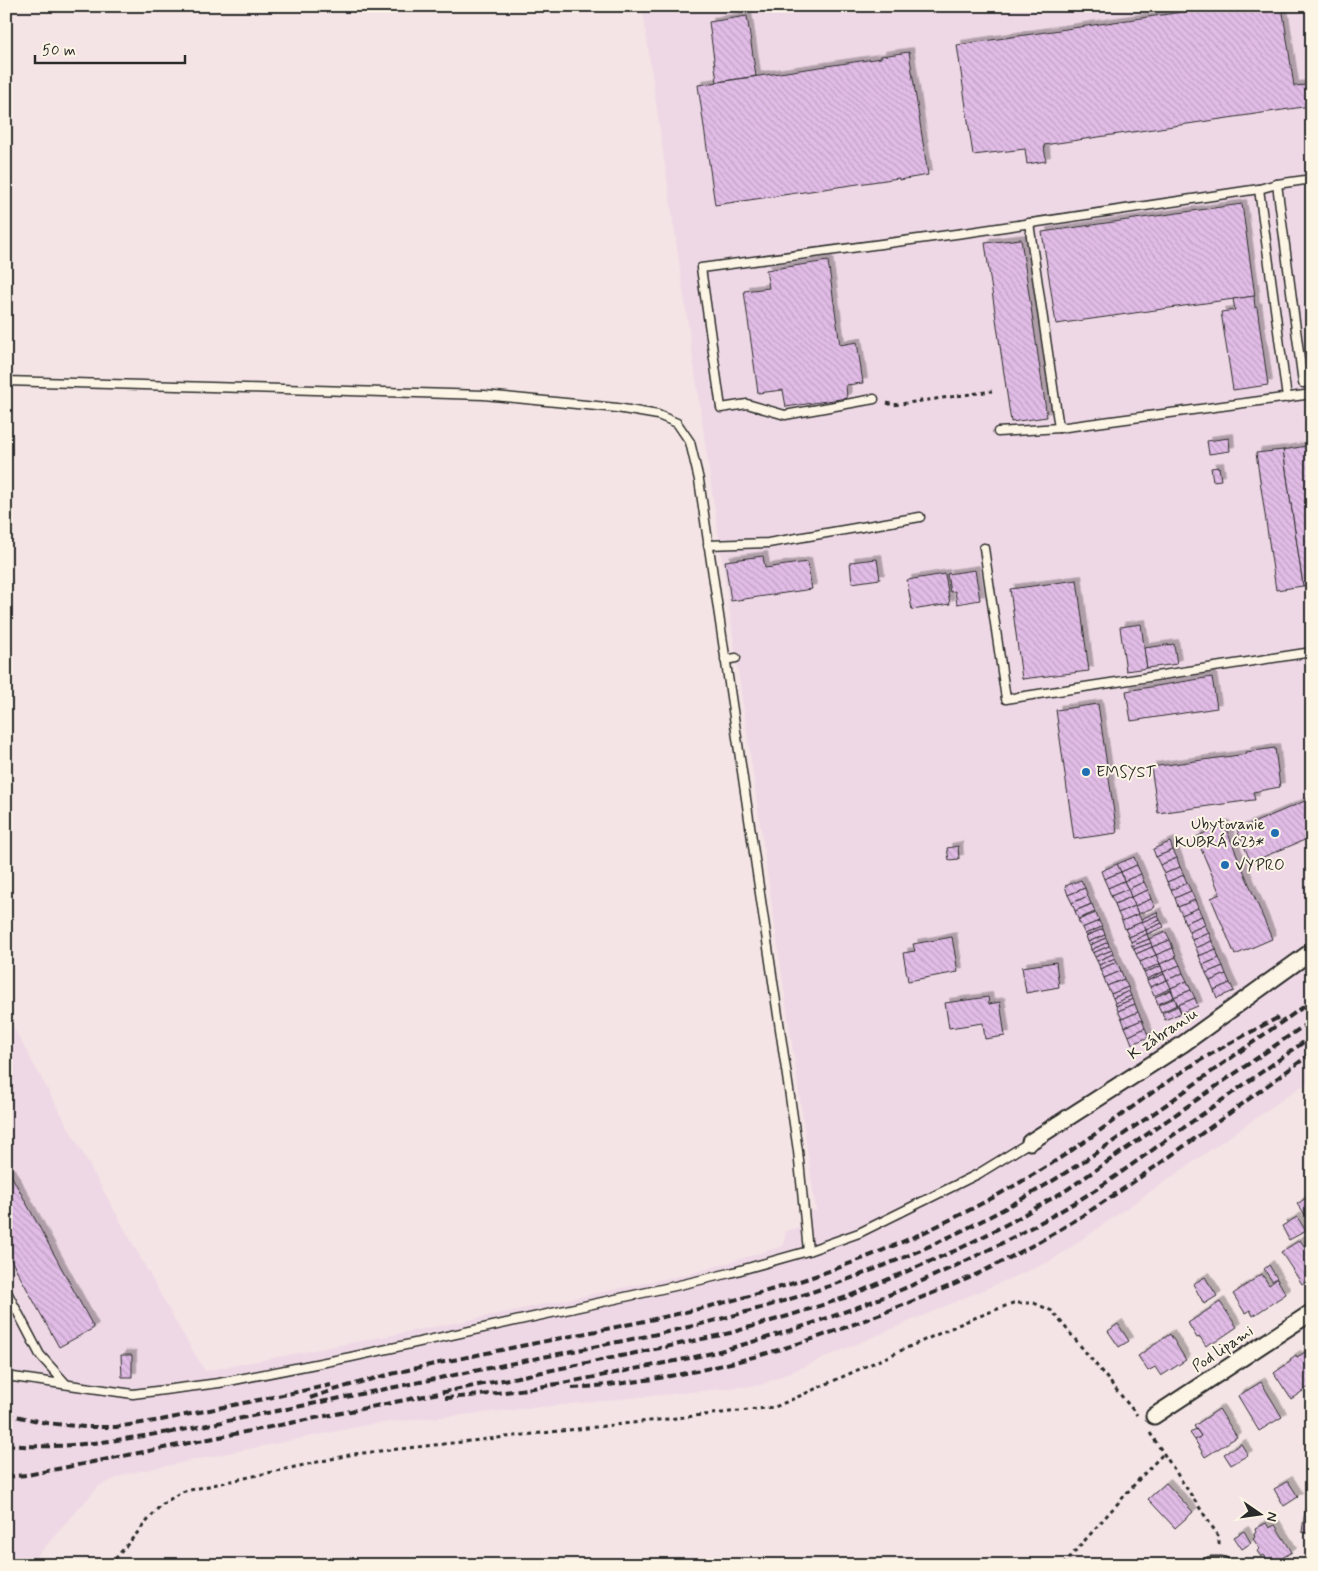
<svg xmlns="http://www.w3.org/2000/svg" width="1318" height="1571" viewBox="0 0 1318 1571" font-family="Mynerve,sans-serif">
  <defs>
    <pattern id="building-back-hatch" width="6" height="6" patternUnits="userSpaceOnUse" patternTransform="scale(1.25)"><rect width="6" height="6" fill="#e1bce6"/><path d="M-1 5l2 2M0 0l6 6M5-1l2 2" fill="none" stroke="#c1a2c5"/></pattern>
    <filter id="shadow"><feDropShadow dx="4.5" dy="-4.5" stdDeviation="0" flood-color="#0004"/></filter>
  </defs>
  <rect width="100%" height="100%" fill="#f4e4e5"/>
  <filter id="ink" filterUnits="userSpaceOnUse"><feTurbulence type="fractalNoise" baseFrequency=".02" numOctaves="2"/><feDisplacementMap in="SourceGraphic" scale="10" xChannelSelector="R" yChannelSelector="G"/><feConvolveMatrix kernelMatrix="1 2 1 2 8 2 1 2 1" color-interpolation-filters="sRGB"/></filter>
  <g filter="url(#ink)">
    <!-- built -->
    <path fill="#eed8e5" d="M642,6H1312V1079L1051,1261L761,1385L372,1424L126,1474L99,1486L29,1565H6V1014L176,1322L205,1371L464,1321L693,1273L783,1246L786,1231L798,1227L812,1210L816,1211Z"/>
    <!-- building -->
    <g fill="url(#building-back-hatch)" stroke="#2b2b2b" filter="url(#shadow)">
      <path d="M1223,6H1282L1294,86L1307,85L1310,106L1044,145L1046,161L1027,164L1025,149L973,155L957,45Z"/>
      <path d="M747,16L756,76L717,82L709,22Z"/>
      <path d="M909,52L928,175L899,180V178L715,205L698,85L881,58V56Z"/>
      <path d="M1242,204L1255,296L1056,324L1042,232Z"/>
      <path d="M1021,239L1047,417L1011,422L985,243Z"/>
      <path d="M828,261L840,345L857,342L863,383L846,385L847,398L786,407L783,390L758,393L744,291L769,288L766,270Z"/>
      <path d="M1254,296L1255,308L1257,307L1268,385L1233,390L1221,312L1235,310L1233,299Z"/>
      <path d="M1229,438L1230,451L1209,454L1207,441Z"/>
      <path d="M1312,445V585L1303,586L1283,450Z"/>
      <path d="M1283,450L1303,586L1276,590L1256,453Z"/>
      <path d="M1219,467L1221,480L1213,481L1211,468Z"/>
      <path d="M763,556L765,568L807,562L812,589L731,601L725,561Z"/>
      <path d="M877,559L880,579L852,583L850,562Z"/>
      <path d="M975,570L980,600L957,604L955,591L950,592L947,574Z"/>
      <path d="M945,574L950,604L912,610L907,580Z"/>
      <path d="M1077,580L1089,671L1022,679L1010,589Z"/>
      <path d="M1141,624L1147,668L1126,671L1120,627Z"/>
      <path d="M1174,644L1177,664L1147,668L1144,648Z"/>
      <path d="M1212,677L1217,708L1131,721L1126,691Z"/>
      <path d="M1098,704L1117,833L1074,839L1056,710Z"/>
      <path d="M1275,748L1280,787L1253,792L1255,800H1253L1158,813L1151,767L1247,754L1246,752Z"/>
      <path d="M1312,798V837L1251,862L1237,830Z"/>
      <path d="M1224,824L1272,939L1235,955L1211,898L1220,894L1196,837Z"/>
      <path d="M1170,842L1173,850L1156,857L1153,849Z"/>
      <path d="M958,846L959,859L949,860L947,848Z"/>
      <path d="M1173,850L1177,858L1160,865L1156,857Z"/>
      <path d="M1134,857L1137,865L1121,872L1117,864Z"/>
      <path d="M1177,858L1180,867L1164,874L1160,865Z"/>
      <path d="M1117,864L1121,872L1104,879L1101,871Z"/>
      <path d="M1137,865L1141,874L1124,881L1121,872Z"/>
      <path d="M1180,867L1184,875L1167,882L1164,874Z"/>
      <path d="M1121,872L1124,881L1108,888L1104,879Z"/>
      <path d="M1141,874L1144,882L1128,889L1124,881Z"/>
      <path d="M1184,875L1187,883L1171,890L1167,882Z"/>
      <path d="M1081,880L1085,888L1068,895L1065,886Z"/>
      <path d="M1124,881L1128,889L1111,896L1108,888Z"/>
      <path d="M1144,882L1148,890L1131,897L1128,889Z"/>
      <path d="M1187,883L1191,891L1175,898L1171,890Z"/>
      <path d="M1085,888L1088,896L1072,903L1068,895Z"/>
      <path d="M1128,889L1131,897L1115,904L1111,896Z"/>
      <path d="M1148,890L1151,899L1135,906L1131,897Z"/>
      <path d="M1191,891L1195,900L1178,907L1175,898Z"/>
      <path d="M1088,896L1091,904L1075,911L1072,903Z"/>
      <path d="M1131,897L1135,906L1118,913L1115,904Z"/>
      <path d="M1151,899L1155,907L1138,914L1135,906Z"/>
      <path d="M1195,900L1198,908L1182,915L1178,907Z"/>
      <path d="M1092,904L1095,912L1078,919L1075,911Z"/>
      <path d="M1135,906L1138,914L1122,921L1118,913Z"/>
      <path d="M1198,908L1202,916L1185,923L1182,915Z"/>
      <path d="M1157,912L1158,915L1142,922L1141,919Z"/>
      <path d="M1096,913L1099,921L1082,928L1078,920Z"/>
      <path d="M1138,914L1142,922L1125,929L1122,921Z"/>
      <path d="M1158,915L1160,920L1144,927L1142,922Z"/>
      <path d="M1202,916L1205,925L1189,932L1185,923Z"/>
      <path d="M1160,920L1162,923L1146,930L1144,927Z"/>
      <path d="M1099,921L1102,927L1085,934L1082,928Z"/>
      <path d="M1142,922L1146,930L1129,937L1125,929Z"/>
      <path d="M1162,923L1164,927L1147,934L1146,930Z"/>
      <path d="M1205,925L1209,933L1192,940L1189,932Z"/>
      <path d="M1102,927L1103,929L1086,936L1085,934Z"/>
      <path d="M1103,929L1105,935L1088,942L1086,936Z"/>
      <path d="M1146,930L1147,934L1131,942L1129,937Z"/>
      <path d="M1166,932L1170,940L1152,947L1149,939Z"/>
      <path d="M1209,933L1212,941L1196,948L1192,940Z"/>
      <path d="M1147,934L1149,939L1132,946L1131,942Z"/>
      <path d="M1105,935L1106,938L1090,945L1088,942Z"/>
      <path d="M952,937L958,972L908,981L903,953L915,951L913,944Z"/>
      <path d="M1106,938L1108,942L1091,950L1090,945Z"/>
      <path d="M1149,939L1151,943L1134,949L1132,946Z"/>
      <path d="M1170,940L1173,948L1156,955L1152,947Z"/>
      <path d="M1212,941L1216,949L1199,956L1196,948Z"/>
      <path d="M1108,942L1109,946L1093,953L1091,950Z"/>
      <path d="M1151,943L1152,947L1136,954L1134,949Z"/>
      <path d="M1109,946L1112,950L1095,957L1093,953Z"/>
      <path d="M1152,947L1156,955L1140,962L1136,954Z"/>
      <path d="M1173,948L1176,957L1160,964L1156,955Z"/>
      <path d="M1216,949L1219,958L1203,965L1199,956Z"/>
      <path d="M1112,950L1113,954L1097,961L1095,957Z"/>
      <path d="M1113,954L1115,958L1099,965L1097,961Z"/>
      <path d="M1156,955L1160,964L1143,971L1140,962Z"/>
      <path d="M1176,957L1180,965L1163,972L1160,964Z"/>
      <path d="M1115,958L1117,962L1100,969L1099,965Z"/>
      <path d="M1219,958L1223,966L1206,973L1203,965Z"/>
      <path d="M1056,962L1059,987L1026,993L1022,967Z"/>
      <path d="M1117,962L1121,971L1104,978L1100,969Z"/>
      <path d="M1160,964L1161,966L1144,973L1143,971Z"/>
      <path d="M1180,965L1183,973L1167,980L1163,972Z"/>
      <path d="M1161,966L1163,972L1147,979L1144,973Z"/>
      <path d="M1223,966L1226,974L1210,981L1206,973Z"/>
      <path d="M1121,971L1124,979L1107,986L1104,978Z"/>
      <path d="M1163,972L1164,974L1147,981V979Z"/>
      <path d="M1183,973L1187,981L1171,988L1167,980Z"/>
      <path d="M1164,974L1167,980L1150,987L1147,981Z"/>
      <path d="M1226,974L1230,983L1214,990L1210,981Z"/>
      <path d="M1124,979L1128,987L1111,994L1107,986Z"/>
      <path d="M1167,980L1171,988L1154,996L1150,987Z"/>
      <path d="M1187,981L1191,990L1174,997L1171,988Z"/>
      <path d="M1230,983L1234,991L1217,998L1214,990Z"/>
      <path d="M1128,987L1129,991L1113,998L1111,994Z"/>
      <path d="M1171,990L1174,997L1158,1004L1155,997Z"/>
      <path d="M1191,990L1195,998L1178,1005L1174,997Z"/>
      <path d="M1129,991L1131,996L1115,1003L1113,998Z"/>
      <path d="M1131,996L1133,999L1116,1006L1115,1003Z"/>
      <path d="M988,997L989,1004L1000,1002L1005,1036L985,1039L983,1023L949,1028L945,1003Z"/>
      <path d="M1175,998L1177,1005L1161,1012L1158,1005Z"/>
      <path d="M1195,998L1198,1006L1181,1013L1178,1005Z"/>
      <path d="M1133,999L1135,1004L1118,1011L1116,1006Z"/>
      <path d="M1135,1004L1138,1012L1122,1019L1118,1011Z"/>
      <path d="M1178,1006L1181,1013L1165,1020L1162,1013Z"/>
      <path d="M1138,1012L1142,1020L1125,1027L1122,1019Z"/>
      <path d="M1142,1020L1145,1028L1129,1036L1125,1027Z"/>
      <path d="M1145,1028L1149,1037L1132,1044L1129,1036Z"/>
      <path d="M10,1173L94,1328L59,1347L6,1251V1175Z"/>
      <path d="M1309,1196L1312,1200V1217L1308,1219L1297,1204Z"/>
      <path d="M1297,1217L1306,1231L1289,1240L1282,1226Z"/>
      <path d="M1300,1240L1304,1246L1312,1241V1277L1302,1284L1281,1252Z"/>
      <path d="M1269,1265L1277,1278L1272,1281L1264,1269Z"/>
      <path d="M1262,1274L1269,1285L1277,1279L1286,1294L1253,1316L1250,1310L1245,1313L1233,1294Z"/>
      <path d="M1205,1277L1217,1296L1204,1304L1193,1284Z"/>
      <path d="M1220,1302L1237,1327L1212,1344L1211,1342L1206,1346L1200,1337L1197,1338L1188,1323Z"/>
      <path d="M1118,1324L1129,1341L1119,1347L1108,1331Z"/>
      <path d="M1170,1334L1186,1360L1161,1376L1155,1367L1148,1371L1138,1356Z"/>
      <path d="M1312,1348V1385L1291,1399L1274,1373L1291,1361L1290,1359L1296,1355L1297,1357Z"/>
      <path d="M121,1355H132V1377H122Z"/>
      <path d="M1261,1382L1282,1417L1259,1431L1238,1396Z"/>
      <path d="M1219,1409L1237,1437L1205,1457L1195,1440L1201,1436L1194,1426Z"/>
      <path d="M1196,1429L1201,1436L1195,1440L1190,1433Z"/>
      <path d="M1241,1444L1248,1455L1231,1465L1224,1454Z"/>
      <path d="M1288,1481L1298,1497L1284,1506L1274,1489Z"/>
      <path d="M1166,1483L1193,1512L1175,1528L1148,1499Z"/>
      <path d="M1307,1496H1312V1534L1302,1532Z"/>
      <path d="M1266,1523L1269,1528L1275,1525L1292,1552L1271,1565L1264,1555L1261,1557L1257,1551L1260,1549L1253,1539L1255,1537L1254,1534L1256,1532L1255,1529Z"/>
      <path d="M1244,1531L1251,1543L1242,1549L1234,1537Z"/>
    </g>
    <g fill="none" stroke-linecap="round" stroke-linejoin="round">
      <!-- service casing -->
      <g stroke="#2b2b2b" stroke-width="11">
        <g id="service">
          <path d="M1259,189L1287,398"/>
          <path d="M1029,223L1059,428"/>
          <path d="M6,381L484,395L617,408L658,415L677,423L690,442L699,480L798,1151L808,1251"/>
          <path d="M1303,383L1277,184L1312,179"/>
          <path d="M874,399L785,415L747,404L721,408L701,268L971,232L1259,189L1277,184"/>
          <path d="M998,432L1059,428L1312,394"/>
          <path d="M708,545L768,543L920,517"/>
          <path d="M984,548L1006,699L1312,652"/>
          <path d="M725,660L736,658"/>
          <path d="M6,1290L40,1355L66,1384"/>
          <path d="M6,1376L133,1394L219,1383L351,1357L675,1286L730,1273L808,1251L859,1233L978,1174L1030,1142"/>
        </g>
      </g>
      <!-- minor casing -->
      <g stroke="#2b2b2b" stroke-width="19">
        <g id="minor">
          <path d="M1030,1142L1183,1044L1312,951"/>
          <path d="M1154,1416L1312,1312"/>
          <path d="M1211,1565H1222"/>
        </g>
      </g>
      <!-- path -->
      <g stroke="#2b2b2b" stroke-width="3" stroke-dasharray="4 4" stroke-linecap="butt">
        <path d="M887,403L893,405L992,391"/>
        <path d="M1150,1433L1219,1537V1548"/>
        <path d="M110,1565L160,1506L181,1492L354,1454L775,1407L967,1321L1013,1303H1034L1052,1311L1137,1415"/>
        <path d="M1063,1565L1141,1477L1163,1454"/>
      </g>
      <!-- service -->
      <use href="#service" stroke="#fcf5e5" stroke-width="8"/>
      <!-- minor -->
      <use href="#minor" stroke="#fcf5e5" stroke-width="15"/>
      <!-- rail -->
      <g stroke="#2b2b2b" stroke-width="4" stroke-dasharray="8 4" stroke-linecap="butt">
        <path d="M572,1388C693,1380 796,1349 908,1303C929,1294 952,1286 973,1276C1011,1258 1049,1237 1085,1214C1163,1164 1237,1107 1312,1053"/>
        <path d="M310,1398C376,1375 443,1362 511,1348C620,1326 730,1307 835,1269C909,1242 981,1207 1049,1165C1097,1135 1141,1099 1188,1068C1218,1049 1249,1033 1281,1016"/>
        <path d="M445,1398C506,1394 566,1383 625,1371C663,1363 701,1357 738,1346C857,1313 970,1265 1076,1202C1112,1180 1145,1155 1179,1131C1223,1099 1268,1068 1312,1036"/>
        <path d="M6,1414L47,1423L85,1427H116L161,1420L331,1385"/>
        <path d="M168,1433L667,1332C786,1305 895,1268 1002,1210C1060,1179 1114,1141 1167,1104C1215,1069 1263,1035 1312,1001"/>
        <path d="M6,1445C64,1450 118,1440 175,1431"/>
        <path d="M6,1477L27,1475L346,1412L670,1346L730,1333L788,1316L847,1297L959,1249L1013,1221L1068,1189L1312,1020"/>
      </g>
    </g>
  </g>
  <!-- markers -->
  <g fill="#1f6fb2" stroke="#fcf5e5" stroke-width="2">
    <circle cx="1086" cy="772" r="5"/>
    <circle cx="1275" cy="833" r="5"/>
    <circle cx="1225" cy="865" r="5"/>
  </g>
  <g text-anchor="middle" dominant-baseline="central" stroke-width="4" stroke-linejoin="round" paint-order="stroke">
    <!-- poi labels -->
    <g font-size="16" fill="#2b2b2b" stroke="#fcf5e5" text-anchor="start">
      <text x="1096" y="772">EMSYST</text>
      <text x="1265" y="824" text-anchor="end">Ubytovanie<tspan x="1265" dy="18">KUBRÁ 623*</tspan></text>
      <text x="1235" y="865">VYPRO</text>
    </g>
    <!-- street labels -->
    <g font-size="16" fill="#2b2b2b" stroke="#fcf5e5">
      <text transform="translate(1163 1034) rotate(-34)">K zábraniu</text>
      <text transform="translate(1223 1349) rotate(-34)">Pod lipami</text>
    </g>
  </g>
  <!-- margin -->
  <rect width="1318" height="1571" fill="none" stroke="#fcf5e5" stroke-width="25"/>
  <rect x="12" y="12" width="1293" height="1546" fill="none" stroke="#2b2b2b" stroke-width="2" filter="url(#ink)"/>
  <!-- north arrow -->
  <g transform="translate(1260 1514) rotate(103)" stroke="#fcf5e5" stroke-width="4" paint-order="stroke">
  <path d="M0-4L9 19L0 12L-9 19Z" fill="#2b2b2b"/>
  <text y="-8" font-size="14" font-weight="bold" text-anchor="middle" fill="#2b2b2b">N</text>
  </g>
  <!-- scale -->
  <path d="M35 55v8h150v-8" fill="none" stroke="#2b2b2b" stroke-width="2.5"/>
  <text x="42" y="55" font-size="15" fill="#2b2b2b" stroke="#fcf5e5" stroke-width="4" paint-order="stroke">50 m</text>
</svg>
